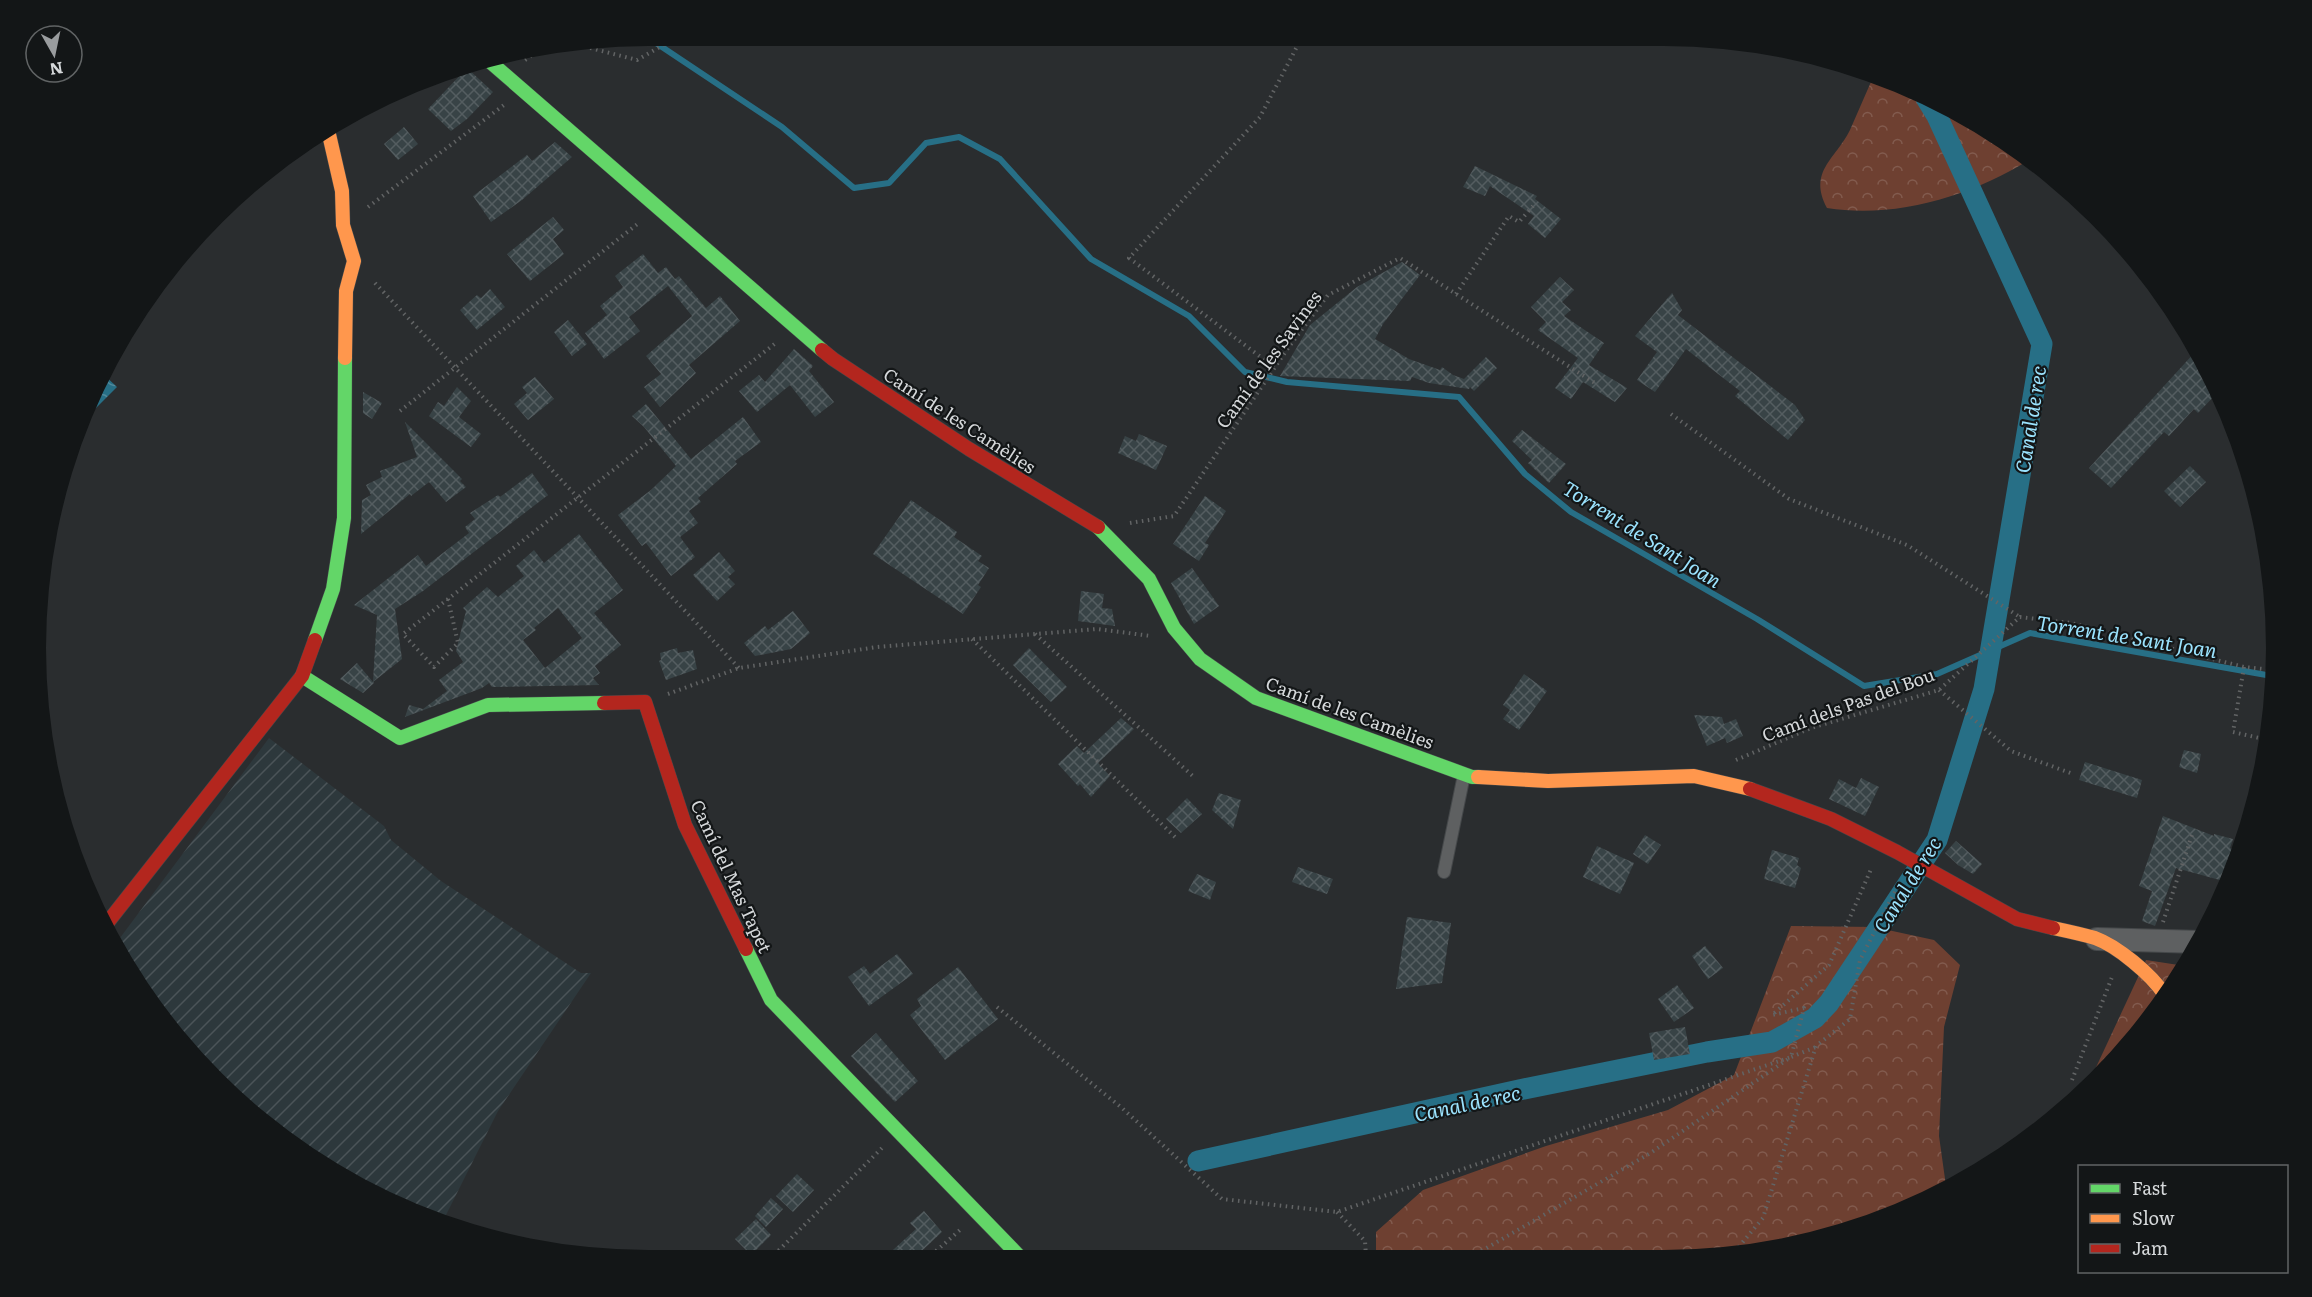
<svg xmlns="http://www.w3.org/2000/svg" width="2312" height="1297" viewBox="0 0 2312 1297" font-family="Literata,serif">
  <defs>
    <pattern id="industrial-furrows" width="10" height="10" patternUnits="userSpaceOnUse" patternTransform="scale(1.5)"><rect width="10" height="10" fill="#2d383c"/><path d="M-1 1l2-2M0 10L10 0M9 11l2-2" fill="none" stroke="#4b5458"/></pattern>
    <pattern id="forest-crowns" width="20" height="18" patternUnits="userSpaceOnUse" patternTransform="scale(1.5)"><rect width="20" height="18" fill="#6e4031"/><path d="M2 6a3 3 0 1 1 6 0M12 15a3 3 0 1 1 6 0" fill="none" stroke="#825b4e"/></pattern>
    <pattern id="water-waves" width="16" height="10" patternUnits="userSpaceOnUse" patternTransform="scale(1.5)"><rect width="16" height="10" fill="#276f86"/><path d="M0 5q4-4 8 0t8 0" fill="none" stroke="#50899c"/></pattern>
    <pattern id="building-cross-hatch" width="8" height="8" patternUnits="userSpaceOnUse" patternTransform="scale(1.5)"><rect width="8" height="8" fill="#384346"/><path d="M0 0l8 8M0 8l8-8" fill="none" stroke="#545d60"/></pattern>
  </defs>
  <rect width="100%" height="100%" fill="#2a2d2f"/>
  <!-- industrial -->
  <path fill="url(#industrial-furrows)" d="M269,738L384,826L391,840L441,881L581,973H591L498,1111L443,1221L342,1179L245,1109L188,1052L114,946Z"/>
  <!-- forest -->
  <g fill="url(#forest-crowns)">
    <path d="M1874,75L1970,118L2029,160C1971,196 1896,219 1827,208C1808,171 1835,160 1850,130C1858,112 1866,93 1874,75Z"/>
    <path d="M1791,926L1874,927L1934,940L1960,965L1944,1027L1939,1136L1946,1186L1861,1228L1743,1256L1376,1257V1232L1423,1190L1546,1146L1668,1110L1734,1075Z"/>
    <path d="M2146,960L2185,966L2097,1081L2085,1091Z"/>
  </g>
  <!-- water -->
  <path fill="url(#water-waves)" d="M102,373L117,387L83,421L99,378Z"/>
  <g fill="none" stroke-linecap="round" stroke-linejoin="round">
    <!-- stream -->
    <path stroke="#276f86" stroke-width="6" d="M653,41L782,127L854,188L889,183L926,143L959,137L1000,159L1091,259L1189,316L1245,372L1287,382L1459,397L1525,474L1571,512L1757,619L1864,686L1937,674L2030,633L2272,676"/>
    <!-- canal -->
    <path stroke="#276f86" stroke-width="21" d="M1198,1161L1519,1090L1707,1052L1772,1042L1815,1018L1829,1003L1937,840L1984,689L2042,344L1937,116L1926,98"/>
  </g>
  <!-- building -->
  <g fill="url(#building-cross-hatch)" fill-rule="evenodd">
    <path d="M467,68L493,92L467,119L451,131L428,109Z"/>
    <path d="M404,127L418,144L398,160L384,144Z"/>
    <path d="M555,142L572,157L522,200L491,222L473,196L527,155L532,161Z"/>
    <path d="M1475,166L1537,196L1535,199L1561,219L1545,238L1528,224L1534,216L1490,186L1485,196L1463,187Z"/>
    <path d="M553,217L564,230L553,239L564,254L530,281L507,254Z"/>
    <path d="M643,254L658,273L666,267L675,279L679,276L706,308L720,296L740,321L689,365L696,373L660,407L644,387L661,374L646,356L692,316L668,286L629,317L640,331L604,359L585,333L607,315L600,306L623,287L615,276Z"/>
    <path d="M1402,262L1420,275L1383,324L1375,339L1409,359L1440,370L1442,367L1453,375L1464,379L1486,357L1497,368L1474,391L1470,387L1469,389L1429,383L1412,377L1410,381L1280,376L1310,325L1357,287Z"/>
    <path d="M1560,277L1574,290L1562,302L1571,310L1564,316L1604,343L1589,365L1627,388L1615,402L1583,382L1571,399L1555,388L1578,358L1538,330L1546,322L1531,307Z"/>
    <path d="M490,289L505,307L477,330L460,310L477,295L481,298Z"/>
    <path d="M1672,293L1682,310L1678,315L1795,405L1805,420L1788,440L1735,396L1740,391L1686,349L1655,392L1637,380L1657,352L1635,336Z"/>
    <path d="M568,320L587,344L572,356L554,332Z"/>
    <path d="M794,349L813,366L809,371L834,402L815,417L790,385L757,412L739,391L759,375L765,382Z"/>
    <path d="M2196,351L2213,378L2218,392L2198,413L2194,409L2169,436L2164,432L2111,488L2089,468Z"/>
    <path d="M535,377L554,399L528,420L514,404L527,393L522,387Z"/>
    <path d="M457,387L471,401L459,417L481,434L471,447L429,416L438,402L444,406Z"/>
    <path d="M363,392L382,403L372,419L363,413Z"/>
    <path d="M646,404L691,459L743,417L761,442L735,461L737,464L698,498L701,502L689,511L698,523L680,537L695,557L671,576L646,543L642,546L618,515L651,490L676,466L644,427L632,416Z"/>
    <path d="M405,422L462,479L460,481L466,487L446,502L429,482L411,496L410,494L361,534L362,500L371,495L366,485L382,477L380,471L417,457Z"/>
    <path d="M1522,430L1566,464L1549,483L1528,463L1532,460L1512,441Z"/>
    <path d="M1139,434L1167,446L1156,470L1118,453L1125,436L1136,441Z"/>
    <path d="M2190,466L2206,482L2180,507L2164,491Z"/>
    <path d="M532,473L548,495L423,591L395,609L402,659L373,682L374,683L363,693L340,679L357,663L373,682L377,615L354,605L418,555L426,566L469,533L465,527L475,519L470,513L498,495L500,497Z"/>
    <path d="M1205,496L1226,511L1205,543L1209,545L1199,561L1173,544Z"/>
    <path d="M911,500L957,532L954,537L982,556L978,561L989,568L978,585L981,587L963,614L873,554Z"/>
    <path d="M579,534L623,590L594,613L621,645L595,666L600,673L593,678L599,685L492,687L489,683L482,688L405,717L409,705L423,709L447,691L439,680L463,662L456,651L466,611L463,608L487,587L498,597L524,576L516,566L534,550L544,563ZM558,608L582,638L545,668L523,640L536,630L534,628Z"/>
    <path d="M719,552L735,571L728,577L735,584L717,601L693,575Z"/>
    <path d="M1192,568L1219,606L1194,624L1171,583Z"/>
    <path d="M1081,591L1104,594L1102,608L1112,609L1115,626L1078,621Z"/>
    <path d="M793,611L810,633L791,649L755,656L744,643L765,626L768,630Z"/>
    <path d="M677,648L678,653L693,650L697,669L666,680L659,661L661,660L660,653Z"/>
    <path d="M1029,648L1067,687L1051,702L1013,665Z"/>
    <path d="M1524,674L1547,691L1519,730L1503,719L1510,710L1503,705Z"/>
    <path d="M1694,715L1722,717L1724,724L1736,719L1743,736L1727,743L1725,738L1707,746Z"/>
    <path d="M1121,718L1134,729L1098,763L1110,776L1091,797L1080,784L1078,786L1058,764L1077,746L1084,753Z"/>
    <path d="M2184,750L2201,754L2197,773L2179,767Z"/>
    <path d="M2085,762L2142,780L2137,798L2079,780Z"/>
    <path d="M1861,778L1879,787L1865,816L1829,799L1839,779L1856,788Z"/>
    <path d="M1219,793L1241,800L1233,829L1212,810Z"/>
    <path d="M1187,798L1202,814L1181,833L1166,819Z"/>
    <path d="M2163,816L2214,836V834L2233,839L2230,848L2241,851L2227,882L2176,868L2155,926L2142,921L2152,891L2139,886Z"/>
    <path d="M1645,835L1661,845L1648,864L1633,854Z"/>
    <path d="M1956,841L1982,864L1973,874L1958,865L1945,853Z"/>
    <path d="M1597,846L1634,863L1620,894L1583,877Z"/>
    <path d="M1772,850L1799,858L1797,865L1801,868L1795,888L1764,879Z"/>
    <path d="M1298,867L1333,879L1327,894L1292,882Z"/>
    <path d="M1197,874L1216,882L1210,900L1188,891Z"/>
    <path d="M1407,917L1451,923L1442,983L1396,989Z"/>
    <path d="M1705,946L1723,968L1708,979L1692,956Z"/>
    <path d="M897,954L913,974L869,1006L848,977L864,966L870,974Z"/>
    <path d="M958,967L998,1019L945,1060L910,1015L921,1006L917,999Z"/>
    <path d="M1677,985L1694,1008L1674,1022L1658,999Z"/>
    <path d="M1685,1027L1690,1054L1654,1060L1649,1033Z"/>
    <path d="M876,1033L918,1081L895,1102L851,1056Z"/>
    <path d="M797,1174L814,1190L793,1212L776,1196Z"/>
    <path d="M771,1198L783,1209L766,1227L755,1216Z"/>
    <path d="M924,1211L942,1232L913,1259H883L916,1229L910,1223Z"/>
    <path d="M756,1219L771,1235L751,1255L735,1239Z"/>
  </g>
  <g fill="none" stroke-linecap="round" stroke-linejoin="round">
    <!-- lane casing -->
    <g stroke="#45484a" stroke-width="14">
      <path id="lane" d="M1444,872L1464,775"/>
    </g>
    <!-- street casing -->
    <g stroke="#45484a" stroke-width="24">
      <path id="street" d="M2097,939L2200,942"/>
    </g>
    <!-- fast casing -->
    <g stroke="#45484a" stroke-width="15">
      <g id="fast">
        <path d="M488,60L822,350"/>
        <path d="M1098,527L1149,579L1174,628L1200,659L1256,698L1472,777H1478"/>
        <path d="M315,640L333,589L344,518L345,358"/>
        <path d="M302,676L400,738L488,705L604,703"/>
        <path d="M746,949L771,1000L1021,1258"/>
      </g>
    </g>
    <!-- slow casing -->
    <g stroke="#45484a" stroke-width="15">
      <g id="slow">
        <path d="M328,130L342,191L343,225L354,261L346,291L345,358"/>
        <path d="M1478,777L1548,781L1694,776L1750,789"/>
        <path d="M2053,928C2067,931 2081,934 2095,938C2117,946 2151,974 2164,994"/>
      </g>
    </g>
    <!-- jam casing -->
    <g stroke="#45484a" stroke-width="15">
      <g id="jam">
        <path d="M822,350L833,359L969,449L1098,527"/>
        <path d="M604,703L645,702L685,825L746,949"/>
        <path d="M1750,789L1831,819L1897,852L2017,919L2053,928"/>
        <path d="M104,927L302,676L315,640"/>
      </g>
    </g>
    <!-- path -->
    <g stroke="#626465" stroke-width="4" stroke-dasharray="1.5 4.5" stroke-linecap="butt">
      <path d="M567,42L637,60L670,41"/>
      <path d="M525,60L544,47"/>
      <path d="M368,207L504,105"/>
      <path d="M375,283L739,668"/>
      <path d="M1456,294L1509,216L1519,222L1533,206"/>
      <path d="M1274,367L1129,258L1260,117L1301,39"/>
      <path d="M400,411L640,222"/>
      <path d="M1671,414L1789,499L1907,545L2020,617"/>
      <path d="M1130,523L1174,516L1288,348L1328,295L1400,258L1598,385"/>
      <path d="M448,599L458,643L434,667L403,634L448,599L777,342"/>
      <path d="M1035,634L1194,777"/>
      <path d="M972,639L1177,839"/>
      <path d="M2244,667L2233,732L2268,740"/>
      <path d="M1939,690L2011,751L2073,774"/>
      <path d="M668,694L739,668L877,647L1097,629L1151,636"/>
      <path d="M1736,760L1811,728L1939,690L2020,617L2071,623L2244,667L2273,670"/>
      <path d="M2163,922L2193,832"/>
      <path d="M997,1007L1122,1108L1222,1199L1337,1212L1791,1057L1804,1008L1772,1015L1829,965L1872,867"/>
      <path d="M2072,1080L2112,977"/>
      <path d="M1337,1212L1365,1241L1366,1257"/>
      <path d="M1731,1256L1763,1218L1816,1046L1850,1019L1860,960L1900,882"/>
      <path d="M1471,1257L1649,1154L1791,1057L1816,1047"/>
      <path d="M770,1259L882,1148"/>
      <path d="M927,1259L960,1230"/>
    </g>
    <!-- lane -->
    <use href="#lane" stroke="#5e6061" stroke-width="12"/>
    <!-- street -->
    <use href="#street" stroke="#5e6061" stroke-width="22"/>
    <!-- fast -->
    <use href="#fast" stroke="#63d668" stroke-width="14"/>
    <!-- slow -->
    <use href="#slow" stroke="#ff974d" stroke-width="14"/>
    <!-- jam -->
    <use href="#jam" stroke="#b3261e" stroke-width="14"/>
  </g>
  <g text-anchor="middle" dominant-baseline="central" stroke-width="4.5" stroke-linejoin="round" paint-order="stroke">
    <!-- street labels -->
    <g font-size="18" fill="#d5d8da" stroke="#131617">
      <text transform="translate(1268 359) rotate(-54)">Camí de les Savines</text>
      <text transform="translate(960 420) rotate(33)">Camí de les Camèlies</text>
      <text transform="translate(1848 704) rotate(-20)">Camí dels Pas del Bou</text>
      <text transform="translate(1350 712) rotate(20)">Camí de les Camèlies</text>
      <text transform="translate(732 876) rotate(65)">Camí del Mas Tapet</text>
    </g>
    <!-- water labels -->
    <g font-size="20" font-style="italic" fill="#9be3fe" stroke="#131617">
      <text transform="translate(2029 419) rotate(-81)">Canal de rec</text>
      <text transform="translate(1643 533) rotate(32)">Torrent de Sant Joan</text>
      <text transform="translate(2127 635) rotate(9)">Torrent de Sant Joan</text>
      <text transform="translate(1906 884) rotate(-58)">Canal de rec</text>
      <text transform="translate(1467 1102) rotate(-12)">Canal de rec</text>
    </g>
  </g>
  <!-- crop -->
  <path d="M0 0H2312V1297H0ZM648 46H1664A602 602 0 0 1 2266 648V648A602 602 0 0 1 1664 1250H648A602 602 0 0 1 46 648V648A602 602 0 0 1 648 46Z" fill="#131617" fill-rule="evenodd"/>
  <!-- legend -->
  <rect x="2078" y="1165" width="210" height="108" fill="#131617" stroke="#616465" stroke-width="1.5"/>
  <rect x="2090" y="1184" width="30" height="9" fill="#63d668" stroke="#616465" stroke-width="1.5"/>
  <text x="2132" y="1195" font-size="18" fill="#d5d8da">Fast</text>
  <rect x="2090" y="1214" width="30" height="9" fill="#ff974d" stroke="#616465" stroke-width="1.5"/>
  <text x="2132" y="1225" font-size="18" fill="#d5d8da">Slow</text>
  <rect x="2090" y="1244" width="30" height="9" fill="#b3261e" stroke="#616465" stroke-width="1.5"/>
  <text x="2132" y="1255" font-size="18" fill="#d5d8da">Jam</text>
  <!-- north arrow -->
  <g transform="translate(54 54) rotate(171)"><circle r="28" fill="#131617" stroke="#616465" stroke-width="1.5"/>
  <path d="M0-4.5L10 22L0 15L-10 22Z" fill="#999c9e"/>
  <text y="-9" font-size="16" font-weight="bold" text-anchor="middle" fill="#d5d8da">N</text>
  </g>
</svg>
